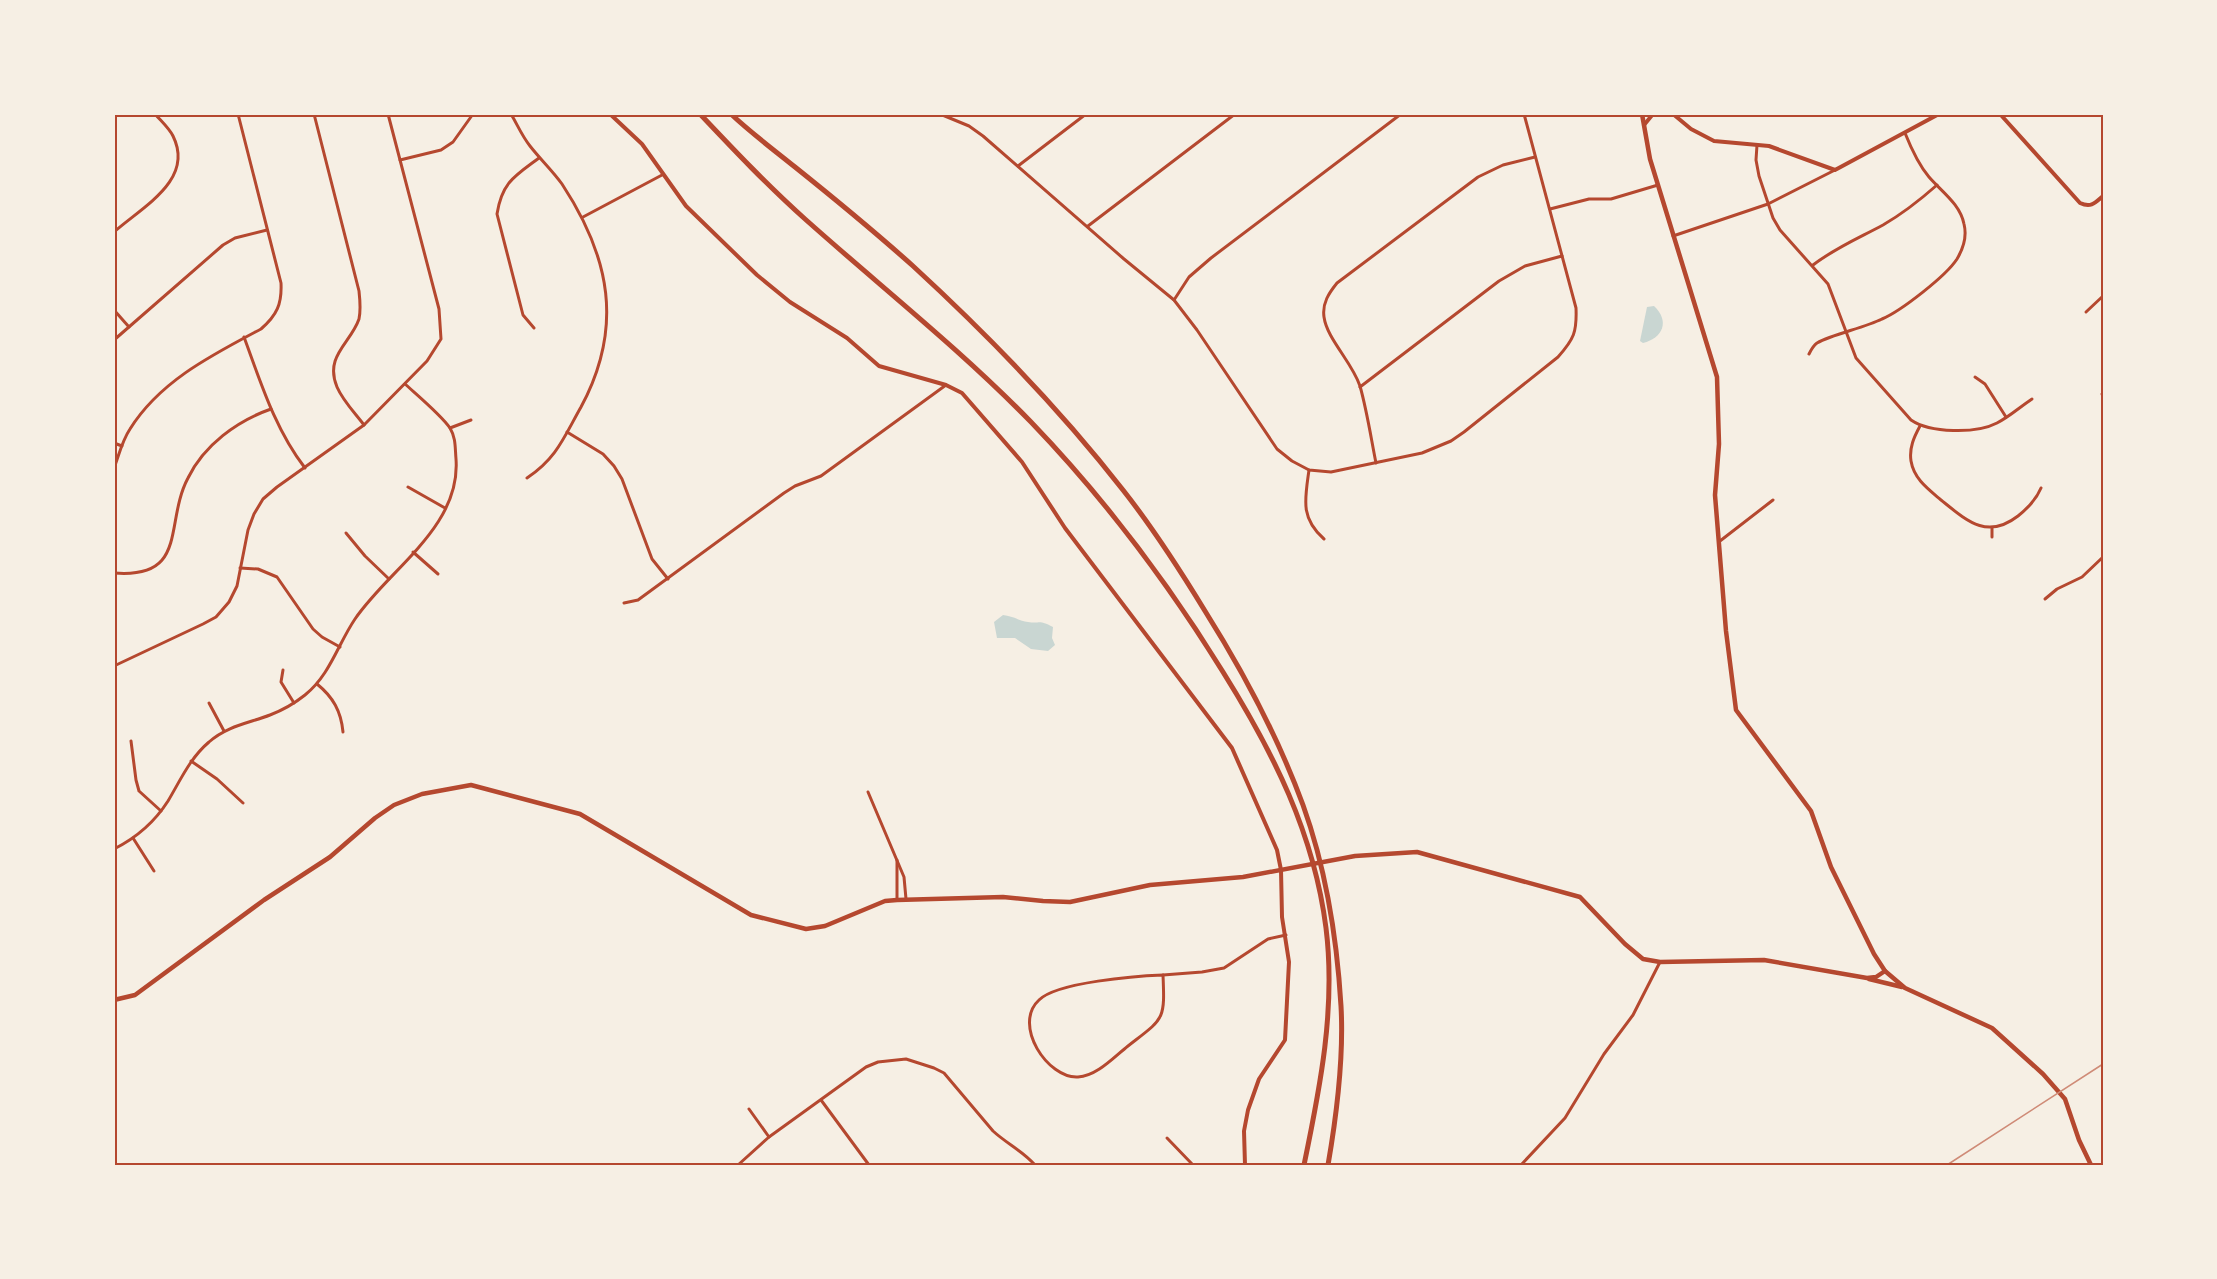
<svg xmlns="http://www.w3.org/2000/svg" width="2217" height="1279" viewBox="0 0 2217 1279" font-family="Lato,sans-serif">
  <rect width="100%" height="100%" fill="#f6efe4"/>
  <!-- water -->
  <g fill="#c9d6d2">
    <path d="M1654,306C1670,321 1663,338 1643,343L1640,341L1647,307Z"/>
    <path d="M1003,615C1013,616 1020,621 1028,622C1041,624 1038,619 1053,627L1052,638L1055,645L1048,651L1031,649L1015,638H997L994,622Z"/>
  </g>
  <g fill="none" stroke-linecap="round" stroke-linejoin="round">
    <!-- minor -->
    <g stroke="#b5482f" stroke-width="3">
      <path d="M314,114L359,291C360,300 361,310 359,319C351,343 324,356 337,387C343,401 355,413 364,425"/>
      <path d="M511,114C517,124 522,136 530,146C540,159 552,170 562,184C610,257 624,327 581,407C564,437 557,458 527,478"/>
      <path d="M940,114L969,126L983,136L1124,259L1174,300L1197,330L1277,449L1292,461L1309,470L1331,472L1422,453L1451,441L1464,432L1558,357C1574,339 1577,332 1576,308L1524,114"/>
      <path d="M1757,145L1756,160L1759,176L1773,218L1780,230L1828,284L1856,358L1911,420C1930,433 1976,434 1997,423C2009,417 2020,407 2032,399"/>
      <path d="M400,160L441,150L453,142L473,114"/>
      <path d="M1018,166L1086,114"/>
      <path d="M1550,209L1589,199H1611L1658,185"/>
      <path d="M583,217L662,175"/>
      <path d="M1088,226L1235,114"/>
      <path d="M114,232C142,207 195,180 173,136C169,128 161,121 155,114"/>
      <path d="M1673,236L1768,204L1835,170"/>
      <path d="M1813,265C1835,248 1859,238 1883,225C1902,214 1920,200 1937,185"/>
      <path d="M1174,300L1189,277L1211,258L1401,114"/>
      <path d="M114,310L129,327"/>
      <path d="M2086,312L2103,296"/>
      <path d="M534,328L523,315L497,214C502,182 515,176 539,158"/>
      <path d="M244,337C261,383 275,429 305,468"/>
      <path d="M114,340L223,245L235,238L267,230"/>
      <path d="M1809,354C1811,350 1814,345 1817,343C1833,334 1864,328 1882,319C1901,311 1946,276 1957,259C1963,249 1967,236 1964,224C1960,204 1942,192 1929,177C1918,164 1911,148 1905,133"/>
      <path d="M1975,377L1985,384L2006,417"/>
      <path d="M1360,387L1499,281L1525,266L1562,256"/>
      <path d="M2102,394L2103,396"/>
      <path d="M1920,426C1914,437 1909,448 1911,461C1914,479 1928,489 1941,500C1967,521 1987,540 2018,516C2028,508 2036,500 2041,488"/>
      <path d="M450,428L471,420"/>
      <path d="M567,432L603,454L614,466L622,479L652,559L668,579"/>
      <path d="M114,443L122,446"/>
      <path d="M1376,463C1371,438 1367,411 1360,386C1352,362 1327,339 1324,317C1322,303 1329,293 1337,283L1478,177L1503,165L1535,157"/>
      <path d="M114,468C119,455 122,441 130,429C160,381 212,355 261,329C277,315 282,304 281,283L238,114"/>
      <path d="M1309,470C1305,499 1300,518 1324,539"/>
      <path d="M408,487L445,508"/>
      <path d="M1992,528V537"/>
      <path d="M346,533L365,556L389,579"/>
      <path d="M1720,541L1773,500"/>
      <path d="M413,552L438,574"/>
      <path d="M240,568L258,569L277,577L313,629L322,637L340,647"/>
      <path d="M114,573C189,579 164,523 188,478C204,445 237,421 271,409"/>
      <path d="M2045,599L2057,589L2082,577L2103,557"/>
      <path d="M624,603L638,600L784,493L795,486L821,476L946,385"/>
      <path d="M114,666L203,624L216,617L229,602L237,586L248,530L254,514L263,499L277,487L364,425L427,361L441,339L439,309L388,114"/>
      <path d="M283,670L281,682L294,703"/>
      <path d="M317,684C333,697 341,711 343,732"/>
      <path d="M209,703L224,731"/>
      <path d="M131,741L136,780L139,791L161,811"/>
      <path d="M191,761L217,779L243,803"/>
      <path d="M868,792L904,877L906,899"/>
      <path d="M133,838L154,871"/>
      <path d="M114,849C136,838 154,823 168,801C180,781 190,758 209,742C227,726 249,723 270,715C283,710 295,703 305,695C330,675 338,644 355,619C389,569 461,527 456,459C455,448 456,438 450,428C441,415 417,395 405,384"/>
      <path d="M897,900V860"/>
      <path d="M1163,975C1165,1021 1164,1018 1128,1046C1114,1057 1097,1076 1078,1077C1048,1079 1012,1025 1039,1000C1057,982 1137,976 1163,975Z"/>
      <path d="M1163,975L1202,972L1224,968L1268,939L1286,935"/>
      <path d="M821,1100L869,1165"/>
      <path d="M749,1109L769,1137"/>
      <path d="M1167,1138L1193,1165"/>
      <path d="M738,1165L769,1137L866,1067L878,1062L906,1059L934,1068L944,1073L993,1131C1007,1144 1023,1151 1035,1165"/>
      <path d="M1521,1165L1565,1118L1604,1054L1633,1015L1660,962"/>
    </g>
    <!-- tertiary -->
    <g stroke="#b5482f" stroke-width="4">
      <path d="M610,114L642,144L686,206L757,275L790,302L847,338L879,366L946,385L962,393L1022,462L1065,528L1232,748L1277,850L1281,870L1282,917L1289,962L1285,1040L1259,1079L1248,1110L1244,1131L1245,1165"/>
      <path d="M1673,114L1691,129L1714,141L1769,146L1835,170L1939,114"/>
      <path d="M2000,114L2080,203C2091,208 2095,203 2103,196"/>
      <path d="M1644,125L1653,114"/>
    </g>
    <!-- secondary -->
    <g stroke="#b5482f" stroke-width="4.5">
      <path d="M1642,114L1650,159L1717,377L1719,444L1715,495L1726,631L1736,710L1811,811L1831,867L1874,954L1885,971L1905,988L1992,1028L2043,1074L2065,1099L2079,1140L2091,1165"/>
      <path d="M1869,979L1902,987"/>
      <path d="M114,1000L135,995L264,900L330,857L375,818L394,805L422,794L471,785L580,814L751,915L806,929L825,926L885,901L897,900L1003,897L1043,901L1070,902L1150,885L1243,877L1355,856L1417,852L1580,897L1625,944L1643,959L1660,962L1764,960L1867,978L1876,977L1885,971"/>
    </g>
    <!-- motorway -->
    <g stroke="#b5482f" stroke-width="5">
      <path d="M700,114C734,150 768,186 805,219C880,286 960,349 1031,422C1104,498 1168,583 1223,672C1273,752 1314,833 1326,928C1336,1008 1320,1088 1304,1165"/>
      <path d="M731,114C751,133 774,150 795,167C835,199 875,232 913,266C988,335 1060,409 1123,490C1153,528 1180,570 1205,611C1244,673 1278,737 1303,805C1326,869 1337,939 1341,1006C1344,1059 1337,1113 1328,1165"/>
    </g>
    <!-- rail -->
    <path stroke="#cf8b77" stroke-width="1.5" d="M1947,1165L2103,1064"/>
  </g>
  <!-- border -->
  <rect width="2217" height="1279" fill="none" stroke="#f6efe4" stroke-width="231"/>
  <rect x="116" y="116" width="1986" height="1048" fill="none" stroke="#b5482f" stroke-width="2"/>
</svg>
